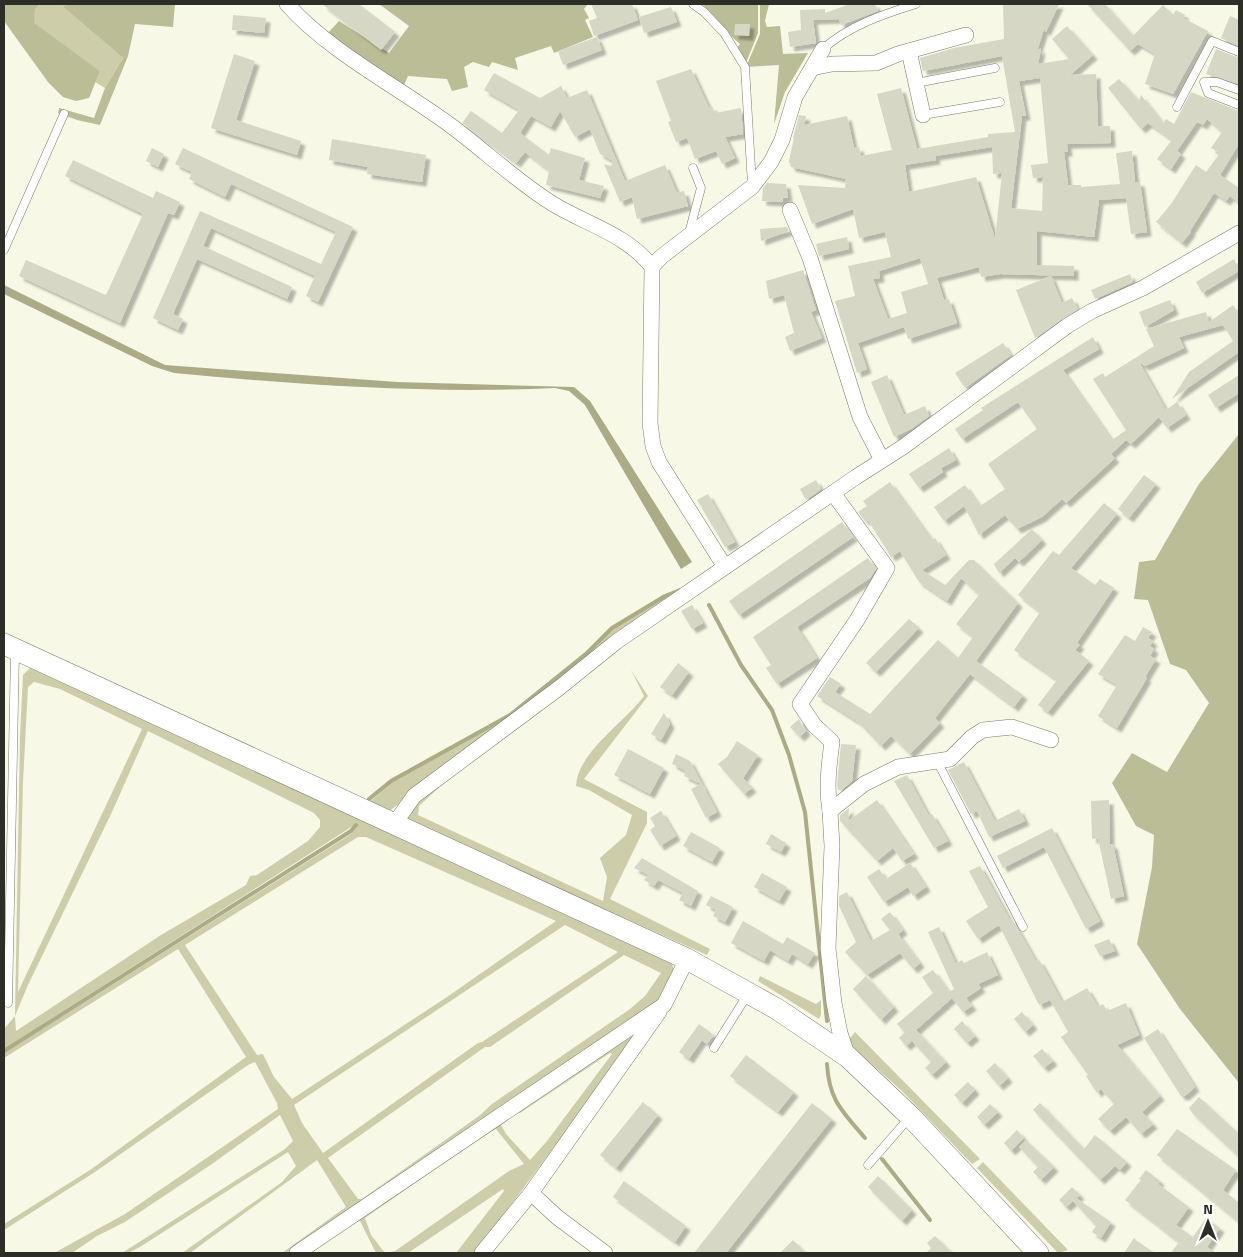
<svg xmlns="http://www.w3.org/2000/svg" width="1243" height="1257" viewBox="0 0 1243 1257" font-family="'Titillium Web',sans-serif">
  <defs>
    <filter id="shadow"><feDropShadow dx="4.5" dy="4.5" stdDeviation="1" flood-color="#0004"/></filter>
  </defs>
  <rect width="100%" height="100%" fill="#f7f8e6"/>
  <!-- green -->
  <g fill="#cdcea9" fill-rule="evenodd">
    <path d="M40,4H66L63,7L123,58L105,88L95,82L100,71L33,23L35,9Z"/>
    <path d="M709,569L708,578L651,616L528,711L392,809L390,811L368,803L392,782L518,710L588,653L613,629L665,596L685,589Z"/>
    <path d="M30,668L672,964L675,973L663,998L291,1253H282L346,1207L317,1160L190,1253H182L282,1182L296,1166L288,1152L140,1247L128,1253H122L285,1149L293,1141L280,1115L212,1164L125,1222L97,1236L72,1253H54L125,1214L278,1109L277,1103L255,1062L248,1065L95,1172L4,1230V1224L90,1170L246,1057L178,949L4,1058V1053L351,834L357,827L356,824L4,1049V1029L15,1016L20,736L23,675ZM34,682L60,689L142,729L18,992L23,782L28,687ZM148,731L314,813L320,820V827L308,841L257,875L250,876L246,885L161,935L16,1031L15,1016L28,985L112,812ZM358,837H366L556,921L447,997L292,1099L274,1077L263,1054L257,1055L185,945ZM565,925L618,952L482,1042L478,1043L323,1153L302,1123L294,1105ZM624,955L661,973L645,996L630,1009L492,1104L479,1116L362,1199H358L328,1158L485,1047H490Z"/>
    <path d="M631,670L648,696L584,779L647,812V823L610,899L710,949L707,955L406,820C416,802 431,792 447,780L419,806L418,815L603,901L607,877L600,858L626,835L632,815L589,790L576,786C577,753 625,722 644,696Z"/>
    <path d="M760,976L816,1004L821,1000V1015L819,1019L758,981Z"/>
    <path d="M633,1032V1037L621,1057L475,1253H456L504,1191L503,1189L408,1253H386L395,1251L509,1171L524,1164L496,1129L478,1139L365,1218L371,1235L385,1253H376L360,1221H357ZM610,1053L612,1054L547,1141L530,1160L506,1134L501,1125L515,1113H520Z"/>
    <path d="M855,1032L980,1159L972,1164L902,1091L847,1042Z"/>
    <path d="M983,1162L1068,1250L1058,1253L977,1168Z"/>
  </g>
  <!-- forest -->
  <g fill="#bbbd96">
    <path d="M4,4H40L35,9L34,23L100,71L89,98L76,101L63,97L48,82L4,21Z"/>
    <path d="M66,4H175L173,27L135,24L128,56L100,125L77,120L58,113L59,108L94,118L105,88L123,58L63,7Z"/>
    <path d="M379,4H588L584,9L589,18L585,20L593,37L554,53L551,46L515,58L518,70L492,62L489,67L473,62L464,67L468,87L452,91L447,79L408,76L403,87L327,34L339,21L389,53L409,26Z"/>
    <path d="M702,4H758V33L746,63L737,48L740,44C725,32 716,16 702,4Z"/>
    <path d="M760,4H769L765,21L767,27L780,26L783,54L808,53L785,92L774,124L779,65L746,67L760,34Z"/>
    <path d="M1239,434V1083L1180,1009L1137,944L1152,867L1154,835L1136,826L1112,783L1132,753L1167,772L1209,703L1186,670L1170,664L1148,600L1134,599L1139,562L1155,560L1199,484Z"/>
  </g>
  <!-- water -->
  <path fill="#abac86" d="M4,285L165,365L397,382L574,387L590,401L692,562L681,569L585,405L569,391L555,388C428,394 300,385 174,373L152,366L4,294Z"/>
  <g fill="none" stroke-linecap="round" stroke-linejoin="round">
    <!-- stream -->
    <g stroke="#abac86" stroke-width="4">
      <path d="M709,605L741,665L772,710L789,755L805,812L827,1021"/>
      <path d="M369,799L391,781L510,715L587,653L612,628L665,596L680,590"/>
      <path d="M4,1051L351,831L356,825"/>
      <path d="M827,1064C829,1100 842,1111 865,1138"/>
      <path d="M882,1159L930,1220"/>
    </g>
  </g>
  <!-- building -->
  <g fill="#d6d7c5" fill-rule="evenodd" filter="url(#shadow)">
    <path d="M322,4H359L395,32L381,50Z"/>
    <path d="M591,4H632L638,20L594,36L589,21L597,18Z"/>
    <path d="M850,4H875L878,11L841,25L839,19L813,20L816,43L790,47L788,32L801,30L800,10L825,9V13Z"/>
    <path d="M1003,4H1059L1046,32L1044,29L1037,51L1041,48L1038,64L1069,59L1052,39L1067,26L1093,55L1070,75L1096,74L1098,126H1110L1111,143L1067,144L1068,152H1064L1068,185H1081V187L1120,184L1116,153L1132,151L1135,182H1140L1147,232L1131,234L1126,198L1099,200L1094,237L1037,231V265L1074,266V276L1000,274L981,277L979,267L937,278L944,300L949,299L957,323L908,339L904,327L858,343L867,369L857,373L835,301L855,296L848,266L891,257L885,232L859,238L853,209L812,224L798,185L845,188L846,179L791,167L789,161L794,138H793L799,115L806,116L804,125L847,116L854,148L859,147L861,156L892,150L877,94L901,88L917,149L988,137V134L1015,132L1002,56L923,71L920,58L954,48L1004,39ZM1040,78L1048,163L1031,165L1033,178L1043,177L1042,211L1011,208L1022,116H1026L1019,81ZM992,147L993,174L1002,173L995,239L976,177L909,192L905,165L936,160L935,156ZM920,258L928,284L901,292L907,313L888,319L873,279L880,278L879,271Z"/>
    <path d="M1087,4H1105L1133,36L1163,5L1173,15L1176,10L1185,15L1183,18L1208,31L1173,94L1145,84L1155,54L1138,44L1130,51Z"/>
    <path d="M671,7L677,22L644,33L639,17Z"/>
    <path d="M233,15L266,18L264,33L232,30Z"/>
    <path d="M1230,16L1239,20V46L1221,38Z"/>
    <path d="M735,24H750L749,36L734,35Z"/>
    <path d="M597,37L602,50L563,65L558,51Z"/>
    <path d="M1216,49L1239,58V84L1206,74Z"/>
    <path d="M234,54L255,61L236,120L301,141L297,155L211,128Z"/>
    <path d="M691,69L709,108L712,106L715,113L741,108L743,134L725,137L735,158L722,164L716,151L695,159L687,138L676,142L668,122L671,121L656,81Z"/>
    <path d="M494,73L540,98L561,86L567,98L587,90L625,181L665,165L677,193L684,191L688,206L637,219L632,197L620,202L604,164L611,166L613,161L600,154L590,129L575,137L560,111L551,127L531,116L520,133L549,155L551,148L585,158L579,180L604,186L600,198L546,185L549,171L525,152L516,163L462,123L471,111L502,133L519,110L484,90Z"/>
    <path d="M1119,79L1139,101L1141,95L1163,123L1166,119L1174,124L1191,92L1239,111V144L1220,175L1239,188V203L1230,196L1226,201L1214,193L1190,231L1191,232L1182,243L1156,222L1171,204L1196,165L1206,172L1220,153L1211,148L1222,132L1207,119L1203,125L1197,122L1177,151L1181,154L1171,169L1157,159L1172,140L1148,123L1141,129L1108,88Z"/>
    <path d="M332,139L426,155L422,182L367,174L368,167L329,160Z"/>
    <path d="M152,148L164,154L158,167L146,161Z"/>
    <path d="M183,148L353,227L318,302L306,296L315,276L211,228L203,246L292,287L287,299L197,259L173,314L183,319L178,330L153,318L200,211L321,264L336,232L231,184L225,197L189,179L192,172L175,164Z"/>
    <path d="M73,160L153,198L156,191L180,202L174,215L168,213L120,323L19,276L26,260L106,295L143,214L65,176Z"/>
    <path d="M767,183L786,184L788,198H783L782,202L762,201L763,188Z"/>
    <path d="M787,227L789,231L761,241L760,229Z"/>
    <path d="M847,237L849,249L819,256L816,244Z"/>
    <path d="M1234,259L1239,271L1202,293L1196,282Z"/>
    <path d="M803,270L816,310L811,312L822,338L790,351L785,337L794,333L784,295L769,299L766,281Z"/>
    <path d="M1130,274L1133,282L1095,299L1091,290Z"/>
    <path d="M1051,276L1062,303L1072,298L1078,309L1035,338L1016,290Z"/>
    <path d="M1170,300L1174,310L1145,327L1139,312Z"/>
    <path d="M1233,305L1239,314V352L1172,399L1189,372L1233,341L1223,325L1179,337L1184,348L1145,366L1139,362L1166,410L1177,402L1186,415L1167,428L1159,417L1131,444L1126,440L1111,454L1115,458L1066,503L1062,499L1042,517L1017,529L1005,515L979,535L964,506L944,521L934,507L965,485L980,506L1005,489L988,464L1037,429L1018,402L962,439L955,429L983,410L981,408L1093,337L1099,349L1063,370L1112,440L1126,430L1093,379L1103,373L1105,377L1154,346L1146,329L1206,312L1209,322Z"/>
    <path d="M1003,343L1011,355L965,388L955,373Z"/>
    <path d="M887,375L904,415L925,406L929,416L911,429L894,437L871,382Z"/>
    <path d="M1239,375V393L1216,408L1208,395Z"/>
    <path d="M949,448L956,460L941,468L943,472L919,488L909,474Z"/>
    <path d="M1144,475L1156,484L1129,518L1118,509Z"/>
    <path d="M816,480L821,489L806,500L800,489Z"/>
    <path d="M890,482L932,540L935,538L946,555L922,570L945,585L969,560H974L1018,603L976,661L1023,695L1014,707L970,674L935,718L940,723L910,754L891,736L881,746L858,722L817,696L830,677L841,684L835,692L870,714L938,640L958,658L973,637L956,624L979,595L961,578L947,601L919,582L900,551L891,557L868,520L865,521L858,512L867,506L863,501Z"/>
    <path d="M708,494L735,542L725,547L697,500Z"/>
    <path d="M1104,503L1117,514L1071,568L1095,585L1100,579L1114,588L1077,643L1080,645L1075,650L1089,661L1048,712L1038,705L1057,680L1014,650L1040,612L1018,595L1053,551L1059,555Z"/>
    <path d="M842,522L853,537L739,615L729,601Z"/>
    <path d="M1032,529L1042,540L1019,562L1015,558L999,573L994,564Z"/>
    <path d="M868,558L876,569L870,578L797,627L817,658L777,684L766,668L771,665L753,637Z"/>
    <path d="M692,605L703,623L692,629L681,611Z"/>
    <path d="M909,619L919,628L876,672L866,663Z"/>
    <path d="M1143,627L1152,632L1148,638L1153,641L1150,646L1154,649L1150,656L1156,659L1145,677L1147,678L1117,728L1098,716L1117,685L1098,674L1125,635L1135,641Z"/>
    <path d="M678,663L689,672L672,695L660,687Z"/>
    <path d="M664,713L670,724L661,740L651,734Z"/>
    <path d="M799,719L806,731L800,737L790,727Z"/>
    <path d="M737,741L758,755L743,778L752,788L744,794L718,764L727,757Z"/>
    <path d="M841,744L856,745L852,781L841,790H838L837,785Z"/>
    <path d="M628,749L664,768L650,794L614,775Z"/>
    <path d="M676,754L690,761L717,812L706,818L691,789L701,784L684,776L686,771L672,764Z"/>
    <path d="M964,762L995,821L1019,809L1025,821L989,837L977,811L971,814L948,770Z"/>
    <path d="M907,775L929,816L932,814L948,841L934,848L894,781Z"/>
    <path d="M877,800L914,854L902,861L893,848L877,861L840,821V815L849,808L848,821Z"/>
    <path d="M1109,800L1110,844H1113L1124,896L1111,899L1098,838L1092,839L1091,801Z"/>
    <path d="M661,811L676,836L660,846L650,830L655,826L650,818Z"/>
    <path d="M1052,828L1100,921L1086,929L1044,847L1003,868L997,856Z"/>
    <path d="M691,832L720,848L712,862L683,846Z"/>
    <path d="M771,834L786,843L781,852L766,844Z"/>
    <path d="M642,858L698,891L691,906L679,900L683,893L658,880L654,886L644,880L648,875L634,868Z"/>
    <path d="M910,863L926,887L913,896L908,887L884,902L867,877L879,869L886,879Z"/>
    <path d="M980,866L1010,920L1012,919L1036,961L1039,960L1042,965L1062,1002L1087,988L1098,1007L1103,1004L1107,1011L1126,1003L1139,1035L1117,1045L1160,1096L1142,1112L1153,1124L1141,1134L1126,1117L1110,1131L1098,1119L1114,1104L1101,1089L1097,1093L1086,1076L1088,1075L1061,1037L1068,1032L1050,1000L1039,1005L999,925L978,939L966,921L988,907L969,871Z"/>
    <path d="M762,873L787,887L779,901L754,887Z"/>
    <path d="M847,892L871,941L890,930L881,919L890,912L903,930L898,934L920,963L913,969L900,953L867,975L845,952L856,942L839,906V896Z"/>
    <path d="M711,896L733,907L725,922L713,916L716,910L706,905Z"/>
    <path d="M743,921L783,944L787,937L815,953L808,964L792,954L788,961L770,950L764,961L731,943Z"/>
    <path d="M939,927L956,964L962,960L964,963L987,952L998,975L978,984L981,988L966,998L972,1006L963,1012L952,998L916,1030L946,1062L932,1075L925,1068L931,1062L912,1041L906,1046L899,1038L905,1032L897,1024L933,993L922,977L933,970L949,992L954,989L928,932Z"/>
    <path d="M1109,939L1115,951L1100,956L1094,945Z"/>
    <path d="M866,976L894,1007L881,1020L853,989Z"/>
    <path d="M1022,1012L1033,1025L1025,1032L1014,1019Z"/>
    <path d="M962,1021L975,1036L967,1043L954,1029Z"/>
    <path d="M699,1024L714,1035L707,1044L702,1040L689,1059L679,1052Z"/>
    <path d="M1158,1029L1195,1087L1185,1096H1181L1144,1038Z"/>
    <path d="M1042,1049L1053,1061L1044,1068L1033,1056Z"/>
    <path d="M746,1055L794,1092L778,1112L730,1076Z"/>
    <path d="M995,1063L1008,1078L999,1086L986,1071Z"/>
    <path d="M968,1082L975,1090L962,1103L954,1095Z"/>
    <path d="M1199,1097L1239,1134V1157L1193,1114L1189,1108Z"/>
    <path d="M643,1102L658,1115L616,1168L600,1155Z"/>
    <path d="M812,1103L832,1119L726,1253H694Z"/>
    <path d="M1040,1103L1084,1149L1095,1135L1127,1162L1120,1170L1115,1166L1100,1180L1033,1110Z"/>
    <path d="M990,1104L998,1112L984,1125L977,1117Z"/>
    <path d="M1177,1129L1236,1170L1223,1190L1239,1203V1222L1157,1155Z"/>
    <path d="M1017,1130L1024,1138L1011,1151L1004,1143Z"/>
    <path d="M1026,1140L1054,1167L1041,1180L1033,1172L1038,1167L1019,1147Z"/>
    <path d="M1146,1170L1160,1181L1158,1184L1189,1207L1176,1225L1193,1237L1206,1218L1220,1228L1207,1247L1216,1253H1171L1179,1242L1125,1200L1141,1180L1139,1179Z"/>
    <path d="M878,1176L912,1210L902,1221L868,1187Z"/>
    <path d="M624,1181L686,1226L675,1242L613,1197Z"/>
    <path d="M1072,1187L1080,1195L1076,1198L1111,1222L1101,1238L1092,1232L1096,1226L1073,1201L1066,1207L1059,1200Z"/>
    <path d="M935,1236L952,1253H926L931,1248L927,1243Z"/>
    <path d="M1134,1238L1138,1242L1155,1253H1124Z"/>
    <path d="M793,1240L806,1253H780Z"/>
  </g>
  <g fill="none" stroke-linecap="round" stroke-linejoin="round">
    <!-- service casing -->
    <g stroke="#7b7c6b" stroke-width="9">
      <g id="service">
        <path d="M693,4L704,12L724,33L745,67L752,185"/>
        <path d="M823,49C848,26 884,14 916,4"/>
        <path d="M916,83L995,68"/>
        <path d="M1239,90L1217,82H1204L1208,93L1239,105"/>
        <path d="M1177,107L1212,41L1239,52"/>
        <path d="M923,115L1000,102"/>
        <path d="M689,233L701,188L693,168"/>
        <path d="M4,250L64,114"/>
        <path d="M937,761L1023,927"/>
        <path d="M8,1003L15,651"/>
        <path d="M714,1048L748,994"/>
        <path d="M868,1165L909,1118"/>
      </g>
    </g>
    <!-- minor casing -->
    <g stroke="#7b7c6b" stroke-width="16">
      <g id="minor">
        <path d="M287,4C329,52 402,89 454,128C487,153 518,182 553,204C586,224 628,235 652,267L650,423L653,446L659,462L725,567"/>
        <path d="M909,51L923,115"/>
        <path d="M812,68L832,64L876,63L898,54L966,35"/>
        <path d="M790,210L810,258L860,417L882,460"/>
        <path d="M652,267L661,257L752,187L771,162L782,140L795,97L823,49"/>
        <path d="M830,811C826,787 829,765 832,742L814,725L800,704L857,620L887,568L833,493"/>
        <path d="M395,823L414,796L559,688L616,642L856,477L903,447L1067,326L1092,311L1143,288L1239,233"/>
        <path d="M848,1057L840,1033L834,1003L828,948L832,846L830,811L864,784L898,767L950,759L972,737L983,730L1012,727L1051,740"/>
        <path d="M531,1193L557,1217L605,1253"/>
        <path d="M297,1253L664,1005L687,959"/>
        <path d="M482,1253L531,1193L659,1012"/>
      </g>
    </g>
    <!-- secondary casing -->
    <g stroke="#7b7c6b" stroke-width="22">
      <path id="secondary" d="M4,644L687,959L777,1009L848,1057L911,1117L1038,1253"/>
    </g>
    <!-- service -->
    <use href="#service" stroke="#fff" stroke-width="8"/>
    <!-- minor -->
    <use href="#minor" stroke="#fff" stroke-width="15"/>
    <!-- secondary -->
    <use href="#secondary" stroke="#fff" stroke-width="21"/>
  </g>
  <!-- border -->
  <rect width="1243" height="1257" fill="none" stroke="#2d2e27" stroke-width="10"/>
  <!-- north arrow -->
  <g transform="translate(1208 1222)" stroke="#ffffff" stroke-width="4" paint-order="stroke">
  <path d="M0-4L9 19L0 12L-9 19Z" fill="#2d2e27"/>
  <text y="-8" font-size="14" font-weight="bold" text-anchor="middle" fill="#2d2e27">N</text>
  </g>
</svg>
